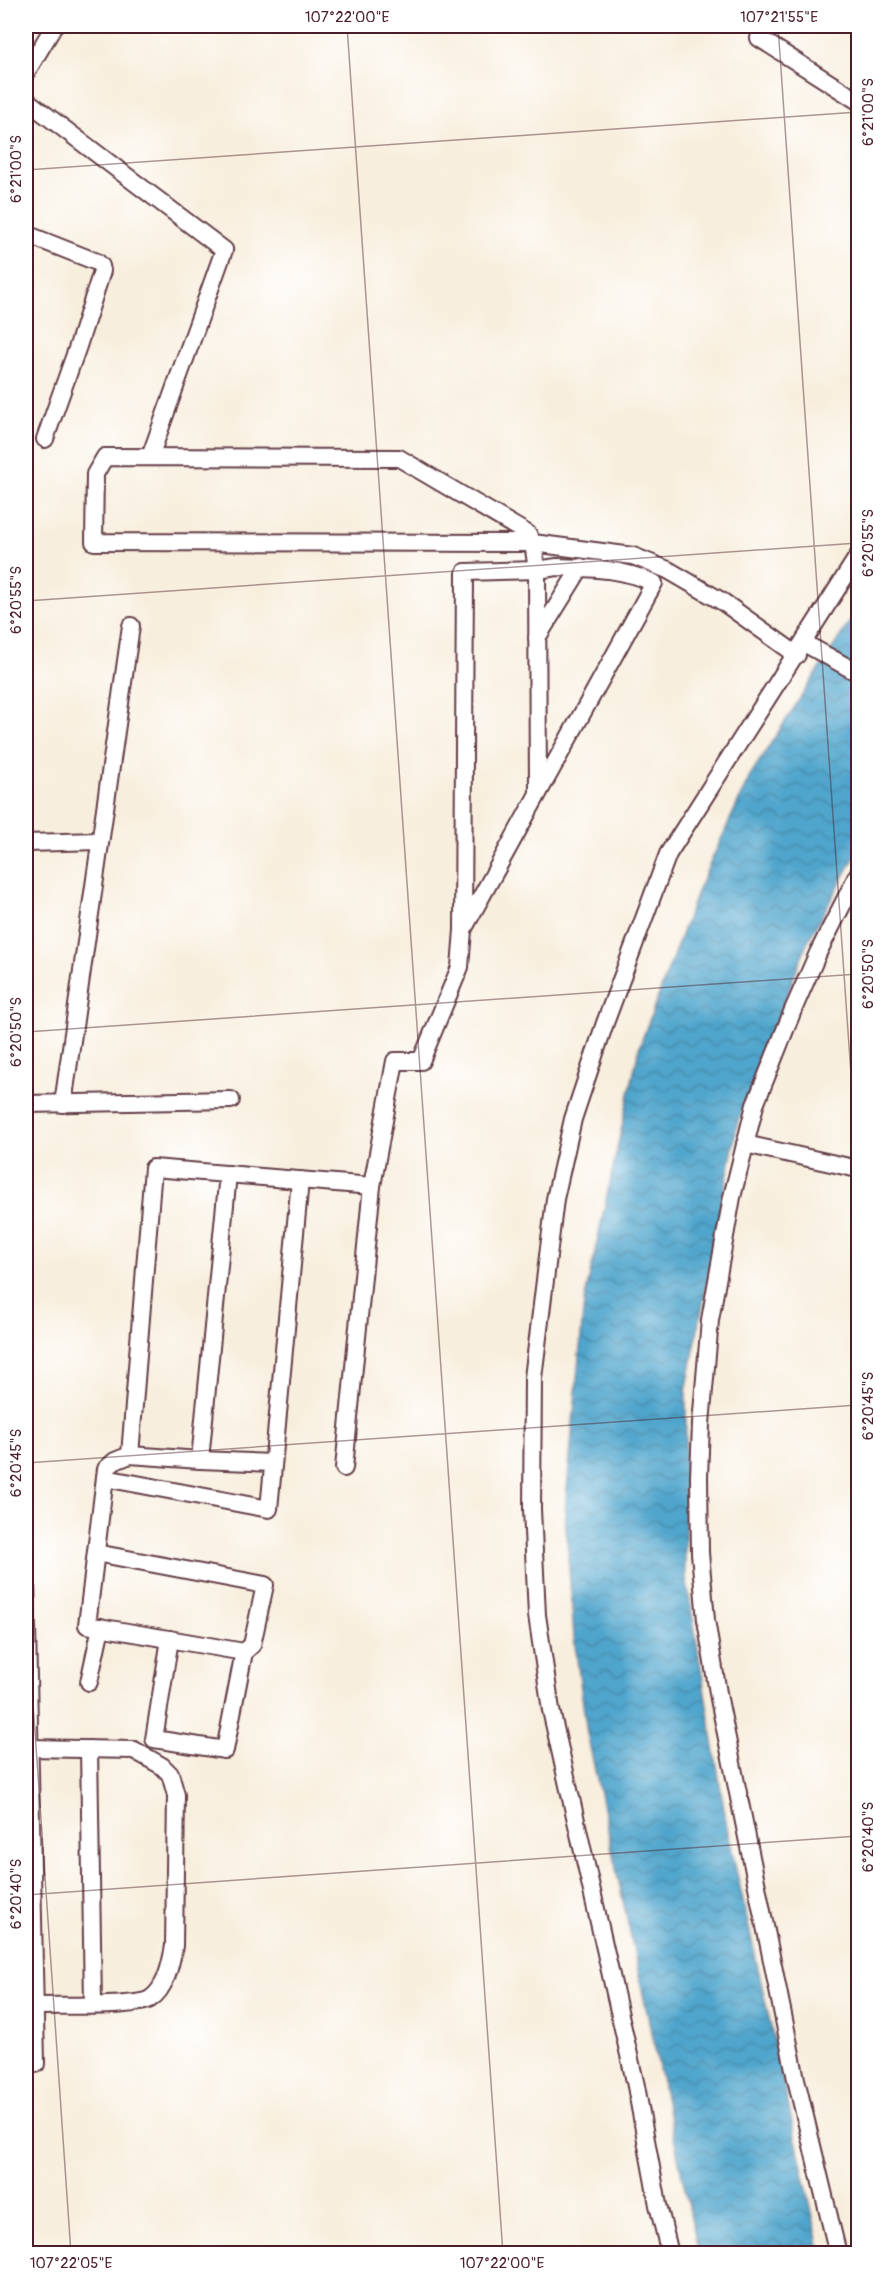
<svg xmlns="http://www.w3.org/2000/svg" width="884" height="2279" viewBox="0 0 884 2279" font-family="Pangolin,sans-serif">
  <defs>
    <pattern id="water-waves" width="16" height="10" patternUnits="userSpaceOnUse" patternTransform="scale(1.5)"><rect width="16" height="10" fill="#50a5cc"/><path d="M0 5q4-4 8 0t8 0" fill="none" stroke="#4486a6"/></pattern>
  </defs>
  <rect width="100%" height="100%" fill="#fff"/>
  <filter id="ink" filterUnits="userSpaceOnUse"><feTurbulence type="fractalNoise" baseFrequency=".0167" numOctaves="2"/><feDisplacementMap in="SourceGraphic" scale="12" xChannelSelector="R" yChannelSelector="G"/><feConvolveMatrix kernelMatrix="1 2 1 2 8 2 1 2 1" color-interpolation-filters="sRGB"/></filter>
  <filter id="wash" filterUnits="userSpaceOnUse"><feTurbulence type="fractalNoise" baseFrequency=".008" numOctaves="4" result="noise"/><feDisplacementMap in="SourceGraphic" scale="24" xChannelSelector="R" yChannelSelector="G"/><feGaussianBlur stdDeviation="1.35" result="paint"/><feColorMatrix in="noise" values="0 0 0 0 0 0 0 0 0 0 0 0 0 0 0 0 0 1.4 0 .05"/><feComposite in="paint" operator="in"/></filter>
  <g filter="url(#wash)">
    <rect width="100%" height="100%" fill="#f8eedd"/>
    <!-- water -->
    <path fill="url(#water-waves)" stroke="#4d627c" stroke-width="1.5" d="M858,609V851L807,943L738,1121L686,1392L685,1571L728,1833L821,2253L699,2254L587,1733L574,1637L565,1512L584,1302L639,1048L697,892L751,774Z"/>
  </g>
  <g filter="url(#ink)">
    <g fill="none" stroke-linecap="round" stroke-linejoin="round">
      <!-- street casing -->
      <g stroke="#643e46" stroke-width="20">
        <g id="street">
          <path d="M766,26L759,38L858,101"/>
          <path d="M26,73L54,26"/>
          <path d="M26,100L224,250L150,457"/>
          <path d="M26,234L97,262L101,266L102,271L78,346L45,439"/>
          <path d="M557,567C591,568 622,568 654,583L463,930L465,572L537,570Z"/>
          <path d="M537,638L581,567"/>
          <path d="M804,643L858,673"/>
          <path d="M538,793L537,570L533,543L528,534L399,458L105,457L95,474L94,542L533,543L633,556L668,570L723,602L797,655"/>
          <path d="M26,843L99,841"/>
          <path d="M26,1104L231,1100"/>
          <path d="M63,1104L131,626"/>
          <path d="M745,1144L858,1169"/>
          <path d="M130,1455L200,1460L228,1174"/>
          <path d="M200,1460L273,1463"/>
          <path d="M344,1468L372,1186L395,1061H421L460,967L463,930"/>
          <path d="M105,1478L269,1509L300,1180"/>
          <path d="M96,1553L265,1585L252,1645L244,1652L87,1625L106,1469L115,1461L130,1455L153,1168L372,1186"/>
          <path d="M26,1579L36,2064"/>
          <path d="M170,1639L154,1739L225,1750L244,1652"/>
          <path d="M89,1682L101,1627"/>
          <path d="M29,1748L134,1750L162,1766L170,1774L176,1795L174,1946C171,1963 166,1989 150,1999C135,2008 56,2005 34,2006"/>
          <path d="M89,1749L93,2004"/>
          <path d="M670,2254L658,2205L636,2086L551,1710L537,1615L532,1509L533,1378L555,1199L573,1119L605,1023L668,854L858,556"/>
          <path d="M838,2254L796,2079L719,1699L706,1620L700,1553L699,1477L701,1424L710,1320L732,1197L755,1105L793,1010L818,953L858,874"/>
        </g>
      </g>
      <!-- path -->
      <path stroke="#643e46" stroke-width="3" stroke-dasharray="1.5 4.5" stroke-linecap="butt" d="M351,2254V2248"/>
      <!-- street -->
      <use href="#street" stroke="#fff" stroke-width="16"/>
    </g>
  </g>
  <!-- ticks -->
  <path fill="none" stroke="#4a1f2b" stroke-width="1.5" stroke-opacity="0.45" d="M347,26L503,2254M778,26L858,1175M26,170L858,112M26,601L858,543M26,1032L858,974M26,1463L858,1405M26,1601L71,2254M26,1895L858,1836"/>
  <!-- margin -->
  <rect width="884" height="2279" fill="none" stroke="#fff" stroke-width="66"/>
  <rect x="33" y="33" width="818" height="2213" fill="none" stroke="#4a1f2b" stroke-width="2"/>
  <g font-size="15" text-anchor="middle" fill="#4a1f2b">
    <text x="347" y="22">107°22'00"E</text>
    <text x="779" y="22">107°21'55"E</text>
    <text transform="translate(868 112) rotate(-90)" y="5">6°21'00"S</text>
    <text transform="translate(16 169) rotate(-90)" y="5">6°21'00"S</text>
    <text transform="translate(868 543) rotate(-90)" y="5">6°20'55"S</text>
    <text transform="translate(16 600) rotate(-90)" y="5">6°20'55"S</text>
    <text transform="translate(868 974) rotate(-90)" y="5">6°20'50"S</text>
    <text transform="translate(16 1032) rotate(-90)" y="5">6°20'50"S</text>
    <text transform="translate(868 1406) rotate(-90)" y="5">6°20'45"S</text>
    <text transform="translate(16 1463) rotate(-90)" y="5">6°20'45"S</text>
    <text transform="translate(868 1837) rotate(-90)" y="5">6°20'40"S</text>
    <text transform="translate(16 1894) rotate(-90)" y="5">6°20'40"S</text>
    <text x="71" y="2268">107°22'05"E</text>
    <text x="502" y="2268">107°22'00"E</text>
  </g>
</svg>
